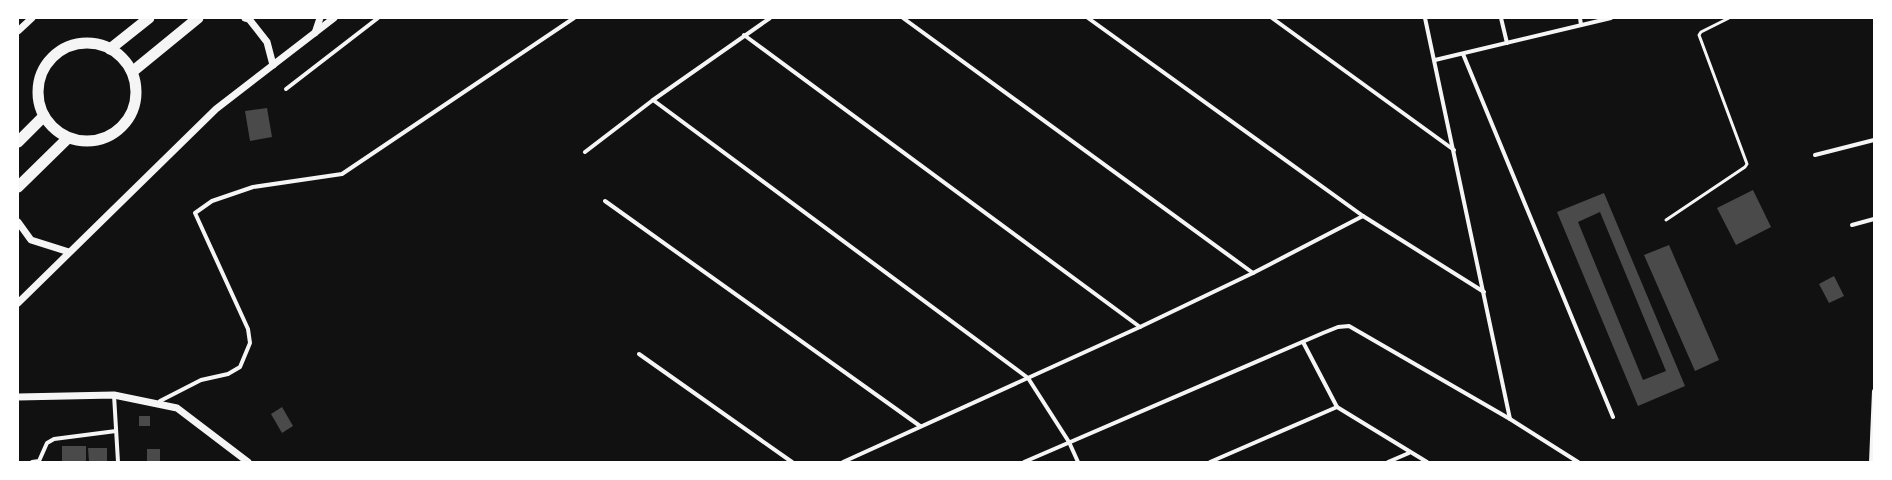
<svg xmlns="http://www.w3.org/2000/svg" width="1892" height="480" viewBox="0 0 1892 480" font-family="'Noto Sans',sans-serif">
  <rect width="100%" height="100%" fill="#111"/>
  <!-- building -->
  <g fill="#4a4a4a" fill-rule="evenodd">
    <path d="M267,108L272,137L250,141L245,111Z"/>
    <path d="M1753,190L1771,227L1736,245L1717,208Z"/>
    <path d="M1604,193L1685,386L1638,406L1557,212ZM1600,212L1666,371L1643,380L1578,222Z"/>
    <path d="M1669,245L1719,360L1695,371L1644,255Z"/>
    <path d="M1834,276L1844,296L1829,303L1819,284Z"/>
    <path d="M282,407L293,426L282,433L271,414Z"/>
    <rect x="139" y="416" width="11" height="10"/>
    <rect x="62" y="446" width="24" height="16"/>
    <path d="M88,448H107V462H89Z"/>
    <rect x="147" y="449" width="13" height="13"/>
  </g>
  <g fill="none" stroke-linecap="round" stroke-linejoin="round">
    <!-- service -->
    <path stroke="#f5f5f5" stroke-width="3" d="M1666,220L1745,167L1747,164L1699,35L1701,32L1729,18"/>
    <!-- minor -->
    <g stroke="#f5f5f5" stroke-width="4">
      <path d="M903,18L1253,273"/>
      <path d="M1088,18L1363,216L1484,292"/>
      <path d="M1272,18L1454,150"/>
      <path d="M1425,18L1510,419"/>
      <path d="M1501,18L1507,43"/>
      <path d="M1580,18L1581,25"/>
      <path d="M744,35L1140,327"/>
      <path d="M1463,54L1613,417"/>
      <path d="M1435,60L1611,18"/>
      <path d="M286,89L378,18"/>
      <path d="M653,100L1028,378L1069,442L1078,462"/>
      <path d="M585,152L653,100L770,18"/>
      <path d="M1815,155L1874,140"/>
      <path d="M605,201L920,426"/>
      <path d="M1852,225L1874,219"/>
      <path d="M1303,342L1337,407L1427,462"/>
      <path d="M639,354L792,462"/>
      <path d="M114,395L118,462"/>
      <path d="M160,401L201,380L228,374L240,367L250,343L248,329L195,213L212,201L253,187L342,174L574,18"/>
      <path d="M32,462L39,461L47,443L54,439L116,431"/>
      <path d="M843,462L1140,327L1253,273L1363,216"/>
      <path d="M1024,462L1323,333L1338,327L1349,326L1510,419L1578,462"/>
      <path d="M1210,462L1337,407"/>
      <path d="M1388,462L1409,453"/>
      <path d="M1871,462L1874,391"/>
    </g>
    <!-- tertiary -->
    <g stroke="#f5f5f5" stroke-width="7">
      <path d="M245,18L249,19L267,42L273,65"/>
      <path d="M18,31L32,18"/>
      <path d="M315,33L320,18"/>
      <path d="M18,222L31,240L69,252"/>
      <path d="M18,303L216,109L334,18"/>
      <path d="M18,397L114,395L177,408L248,462"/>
    </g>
    <!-- trunk -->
    <g stroke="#f5f5f5" stroke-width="11">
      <circle cx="87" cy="92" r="49"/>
      <path d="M110,49L149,18"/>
      <path d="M132,72L198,18"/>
      <path d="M18,142L44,116"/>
      <path d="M18,187L68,138"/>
    </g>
  </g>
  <!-- border -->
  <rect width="1892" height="480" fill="none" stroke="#ffffff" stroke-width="38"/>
</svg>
